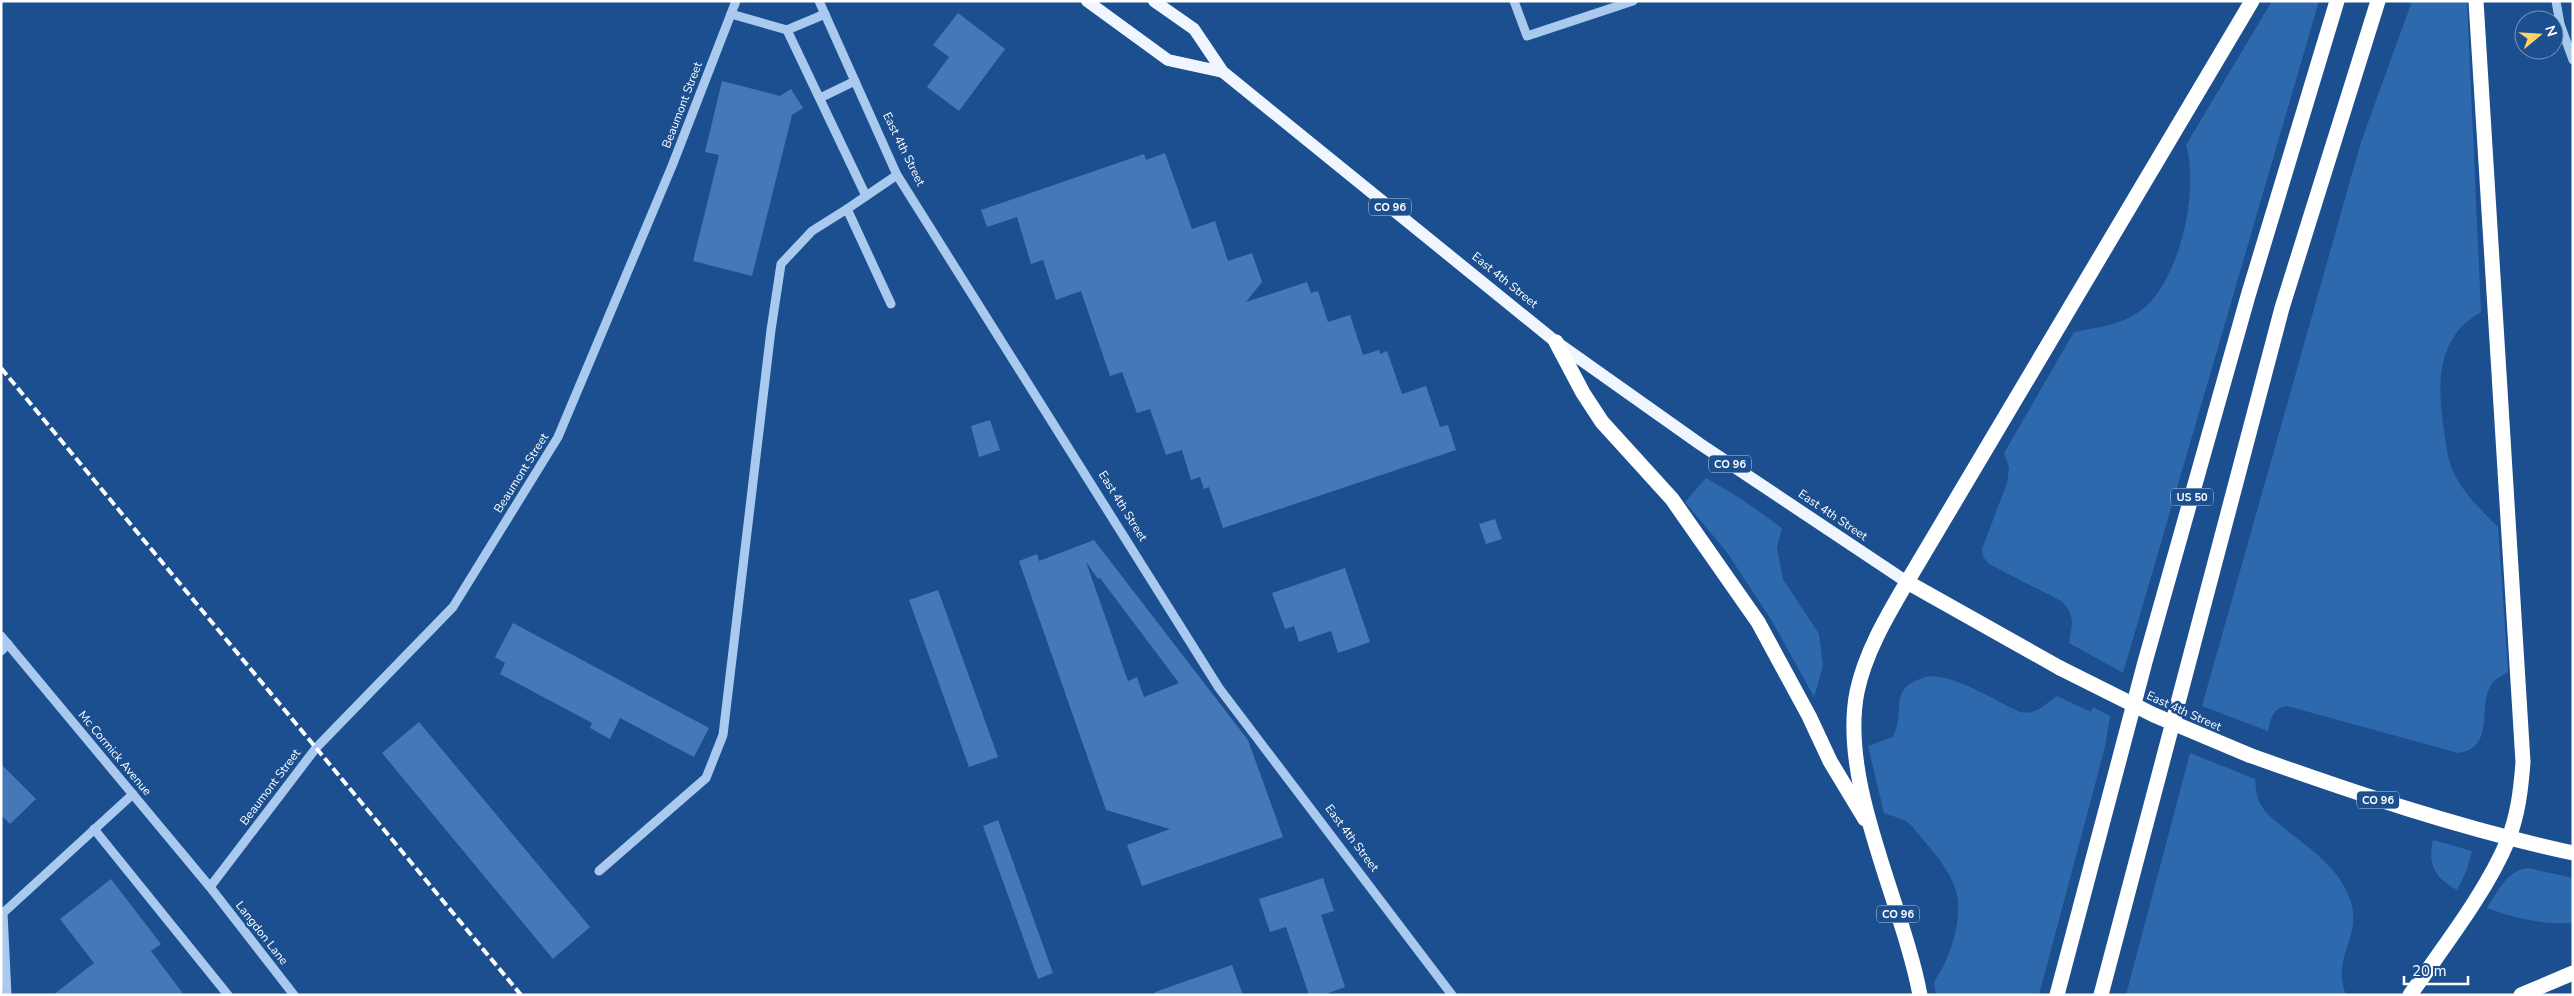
<svg xmlns="http://www.w3.org/2000/svg" width="2574" height="996" viewBox="0 0 2574 996" font-family="'Nunito Sans',sans-serif">
  <rect width="100%" height="100%" fill="#1b4f8f"/>
  <!-- green -->
  <g fill="#2e69ad">
    <path d="M2272,1H2319L2123,673L2069,643C2072,626 2076,614 2061,601L1989,564L1983,557L1982,549L2007,483L2009,468L2004,453L2074,332C2095,328 2118,325 2136,314C2179,288 2200,190 2186,145Z"/>
    <path d="M2412,1H2467L2481,312C2436,337 2437,385 2444,430C2446,443 2447,458 2453,471C2463,493 2481,510 2498,527L2508,672C2501,676 2493,680 2490,687C2478,709 2495,748 2458,753L2287,706C2272,708 2271,719 2268,731L2202,706L2361,142Z"/>
    <path d="M1706,478L1740,498L1782,528L1777,548L1783,579L1819,634L1823,666L1814,697L1772,621L1726,551L1685,502Z"/>
    <path d="M1929,676C1961,677 1991,699 2020,712C2038,715 2044,704 2057,696L2091,712L2093,707L2110,716L2105,747L2039,995H1936L1934,982C1950,959 1965,916 1955,888C1947,864 1926,844 1911,825L1904,820L1884,813L1868,746L1893,737C1908,707 1884,689 1929,676Z"/>
    <path d="M2190,753L2255,779C2256,788 2256,797 2261,805C2266,814 2275,821 2283,827C2304,845 2332,862 2345,888C2370,935 2329,952 2346,995H2126Z"/>
    <path d="M2433,840L2472,851L2466,872L2457,890C2435,878 2427,864 2433,840Z"/>
    <path d="M2528,868L2573,878V923C2545,925 2513,918 2487,908C2499,890 2506,871 2528,868Z"/>
  </g>
  <!-- building -->
  <g fill="#4478b7" fill-rule="evenodd">
    <path d="M958,13L1005,49L959,111L927,87L949,57L933,45Z"/>
    <path d="M722,81L780,96L791,89L803,108L792,115L752,276L693,261L719,155L705,152Z"/>
    <path d="M1165,153L1192,229L1215,221L1228,261L1252,253L1262,282L1246,302L1307,282L1311,293L1318,291L1328,322L1350,315L1363,355L1379,350L1380,354L1387,351L1402,394L1426,386L1440,427L1448,425L1456,450L1223,528L1209,487L1204,489L1200,477L1191,480L1182,450L1166,455L1150,409L1137,413L1122,372L1110,376L1081,291L1056,300L1043,260L1031,264L1017,217L987,227L981,210L1144,154L1146,160Z"/>
    <path d="M990,420L1000,450L979,457L971,426Z"/>
    <path d="M1495,519L1502,539L1486,544L1479,524Z"/>
    <path d="M1094,540L1248,740L1283,837L1142,886L1127,845L1170,829L1106,810L1019,561L1037,554L1039,561ZM1086,562L1098,579L1100,578L1179,683L1144,697L1137,677L1128,681Z"/>
    <path d="M1345,568L1370,642L1338,653L1331,631L1299,642L1294,626L1285,629L1272,593Z"/>
    <path d="M938,590L998,757L969,767L909,600Z"/>
    <path d="M513,623L709,728L694,757L620,718L610,739L590,728L592,723L500,674L505,663L495,657Z"/>
    <path d="M419,722L590,927L553,959L382,753Z"/>
    <path d="M1,764L36,799L10,824L1,815Z"/>
    <path d="M998,820L1053,973L1038,979L983,826Z"/>
    <path d="M1323,878L1334,911L1321,915L1345,987L1323,995H1309L1286,927L1270,932L1259,899Z"/>
    <path d="M111,879L161,944L151,951L184,995H53L94,963L60,919Z"/>
    <path d="M1232,965L1243,995H1155V992Z"/>
  </g>
  <g fill="none" stroke-linecap="round" stroke-linejoin="round">
    <!-- minor -->
    <g stroke="#a9c9ee" stroke-width="9">
      <path d="M819,1L897,175L1219,688L1452,995"/>
      <path d="M1514,1L1527,36L1633,1"/>
      <path d="M2556,1L2560,24L2573,60"/>
      <path d="M731,14L787,30L866,196"/>
      <path d="M787,30L825,14"/>
      <path d="M820,98L855,81"/>
      <path d="M891,304L847,209L897,175"/>
      <path d="M1,636L210,887L294,995"/>
      <path d="M1,651L8,644"/>
      <path d="M94,829L228,995"/>
      <path d="M599,871L706,778L723,735L771,330L781,264L812,231L847,209"/>
      <path d="M210,887L316,748L453,607L558,437L672,166L736,1"/>
      <path d="M1,912L3,913L133,794"/>
      <path d="M3,913L7,995"/>
    </g>
    <!-- major -->
    <g stroke="#f0f6ff" stroke-width="12">
      <path d="M1087,1L1168,60L1223,72"/>
      <path d="M1154,1L1194,29L1223,72L1556,342L1700,444L1907,582"/>
    </g>
    <!-- highway -->
    <g stroke="#fff" stroke-width="15">
      <path d="M1556,342L1583,393L1602,422L1672,499L1758,622L1809,716L1830,761L1865,819"/>
      <path d="M1907,582L2060,668"/>
      <path d="M2249,755C2355,793 2462,829 2573,853"/>
      <path d="M1920,995C1903,903 1839,784 1857,692C1865,653 1887,616 1907,582L2252,1"/>
      <path d="M2057,995L2145,662L2248,296L2337,1"/>
      <path d="M2101,995L2282,308L2378,1"/>
      <path d="M2410,995C2443,947 2486,893 2508,840C2518,815 2521,789 2523,762L2476,1"/>
      <path d="M2521,995L2573,973"/>
    </g>
    <!-- rail -->
    <path stroke="#fff" stroke-width="4" stroke-dasharray="9 4" stroke-linecap="butt" d="M1,368L521,995"/>
    <!-- highway-bridge -->
    <path stroke="#fff" stroke-width="15" d="M2060,668L2154,715L2249,755"/>
  </g>
  <g text-anchor="middle" dominant-baseline="central" stroke-width="5" stroke-linejoin="round" paint-order="stroke">
    <!-- shield labels -->
    <g fill="#1b4f8f" stroke="#bbcadd" stroke-width="1">
      <rect x="1369" y="198.5" width="42" height="17" rx="4"/>
      <rect x="1709" y="455.5" width="42" height="17" rx="4"/>
      <rect x="2171" y="488.5" width="42" height="17" rx="4"/>
      <rect x="2357" y="791.5" width="42" height="17" rx="4"/>
      <rect x="1877" y="905.5" width="42" height="17" rx="4"/>
    </g>
    <g font-size="11" font-weight="bold" fill="#fff">
      <text x="1390" y="207">CO 96</text>
      <text x="1730" y="464">CO 96</text>
      <text x="2192" y="497">US 50</text>
      <text x="2378" y="800">CO 96</text>
      <text x="1898" y="914">CO 96</text>
    </g>
    <!-- street labels -->
    <g font-size="12" fill="#fff" stroke="#1b4f8f">
      <text transform="translate(682 105) rotate(-69)">Beaumont Street</text>
      <text transform="translate(904 149) rotate(64)">East 4th Street</text>
      <text transform="translate(1505 280) rotate(39)">East 4th Street</text>
      <text transform="translate(521 473) rotate(-58)">Beaumont Street</text>
      <text transform="translate(1123 506) rotate(58)">East 4th Street</text>
      <text transform="translate(1833 515) rotate(34)">East 4th Street</text>
      <text transform="translate(2184 711) rotate(24)">East 4th Street</text>
      <text transform="translate(115 753) rotate(50)">Mc Cormick Avenue</text>
      <text transform="translate(270 787) rotate(-53)">Beaumont Street</text>
      <text transform="translate(1352 838) rotate(53)">East 4th Street</text>
      <text transform="translate(262 933) rotate(52)">Langdon Lane</text>
    </g>
  </g>
  <!-- border -->
  <rect width="2574" height="996" fill="none" stroke="#ffffff" stroke-width="5"/>
  <!-- north arrow -->
  <g transform="translate(2539 35) rotate(72)"><circle r="24" fill="#1b4f8f" stroke="#7695bc"/>
  <path d="M0-4L9 19L0 12L-9 19Z" fill="#ffd166"/>
  <text y="-8" font-size="14" font-weight="bold" text-anchor="middle" fill="#ffffff">N</text>
  </g>
  <!-- scale -->
  <path d="M2404 976v8h64v-8" fill="none" stroke="#ffffff" stroke-width="2.5"/>
  <text x="2412" y="976" font-size="15" fill="#ffffff" stroke="#1b4f8f" stroke-width="4" paint-order="stroke">20 m</text>
</svg>
